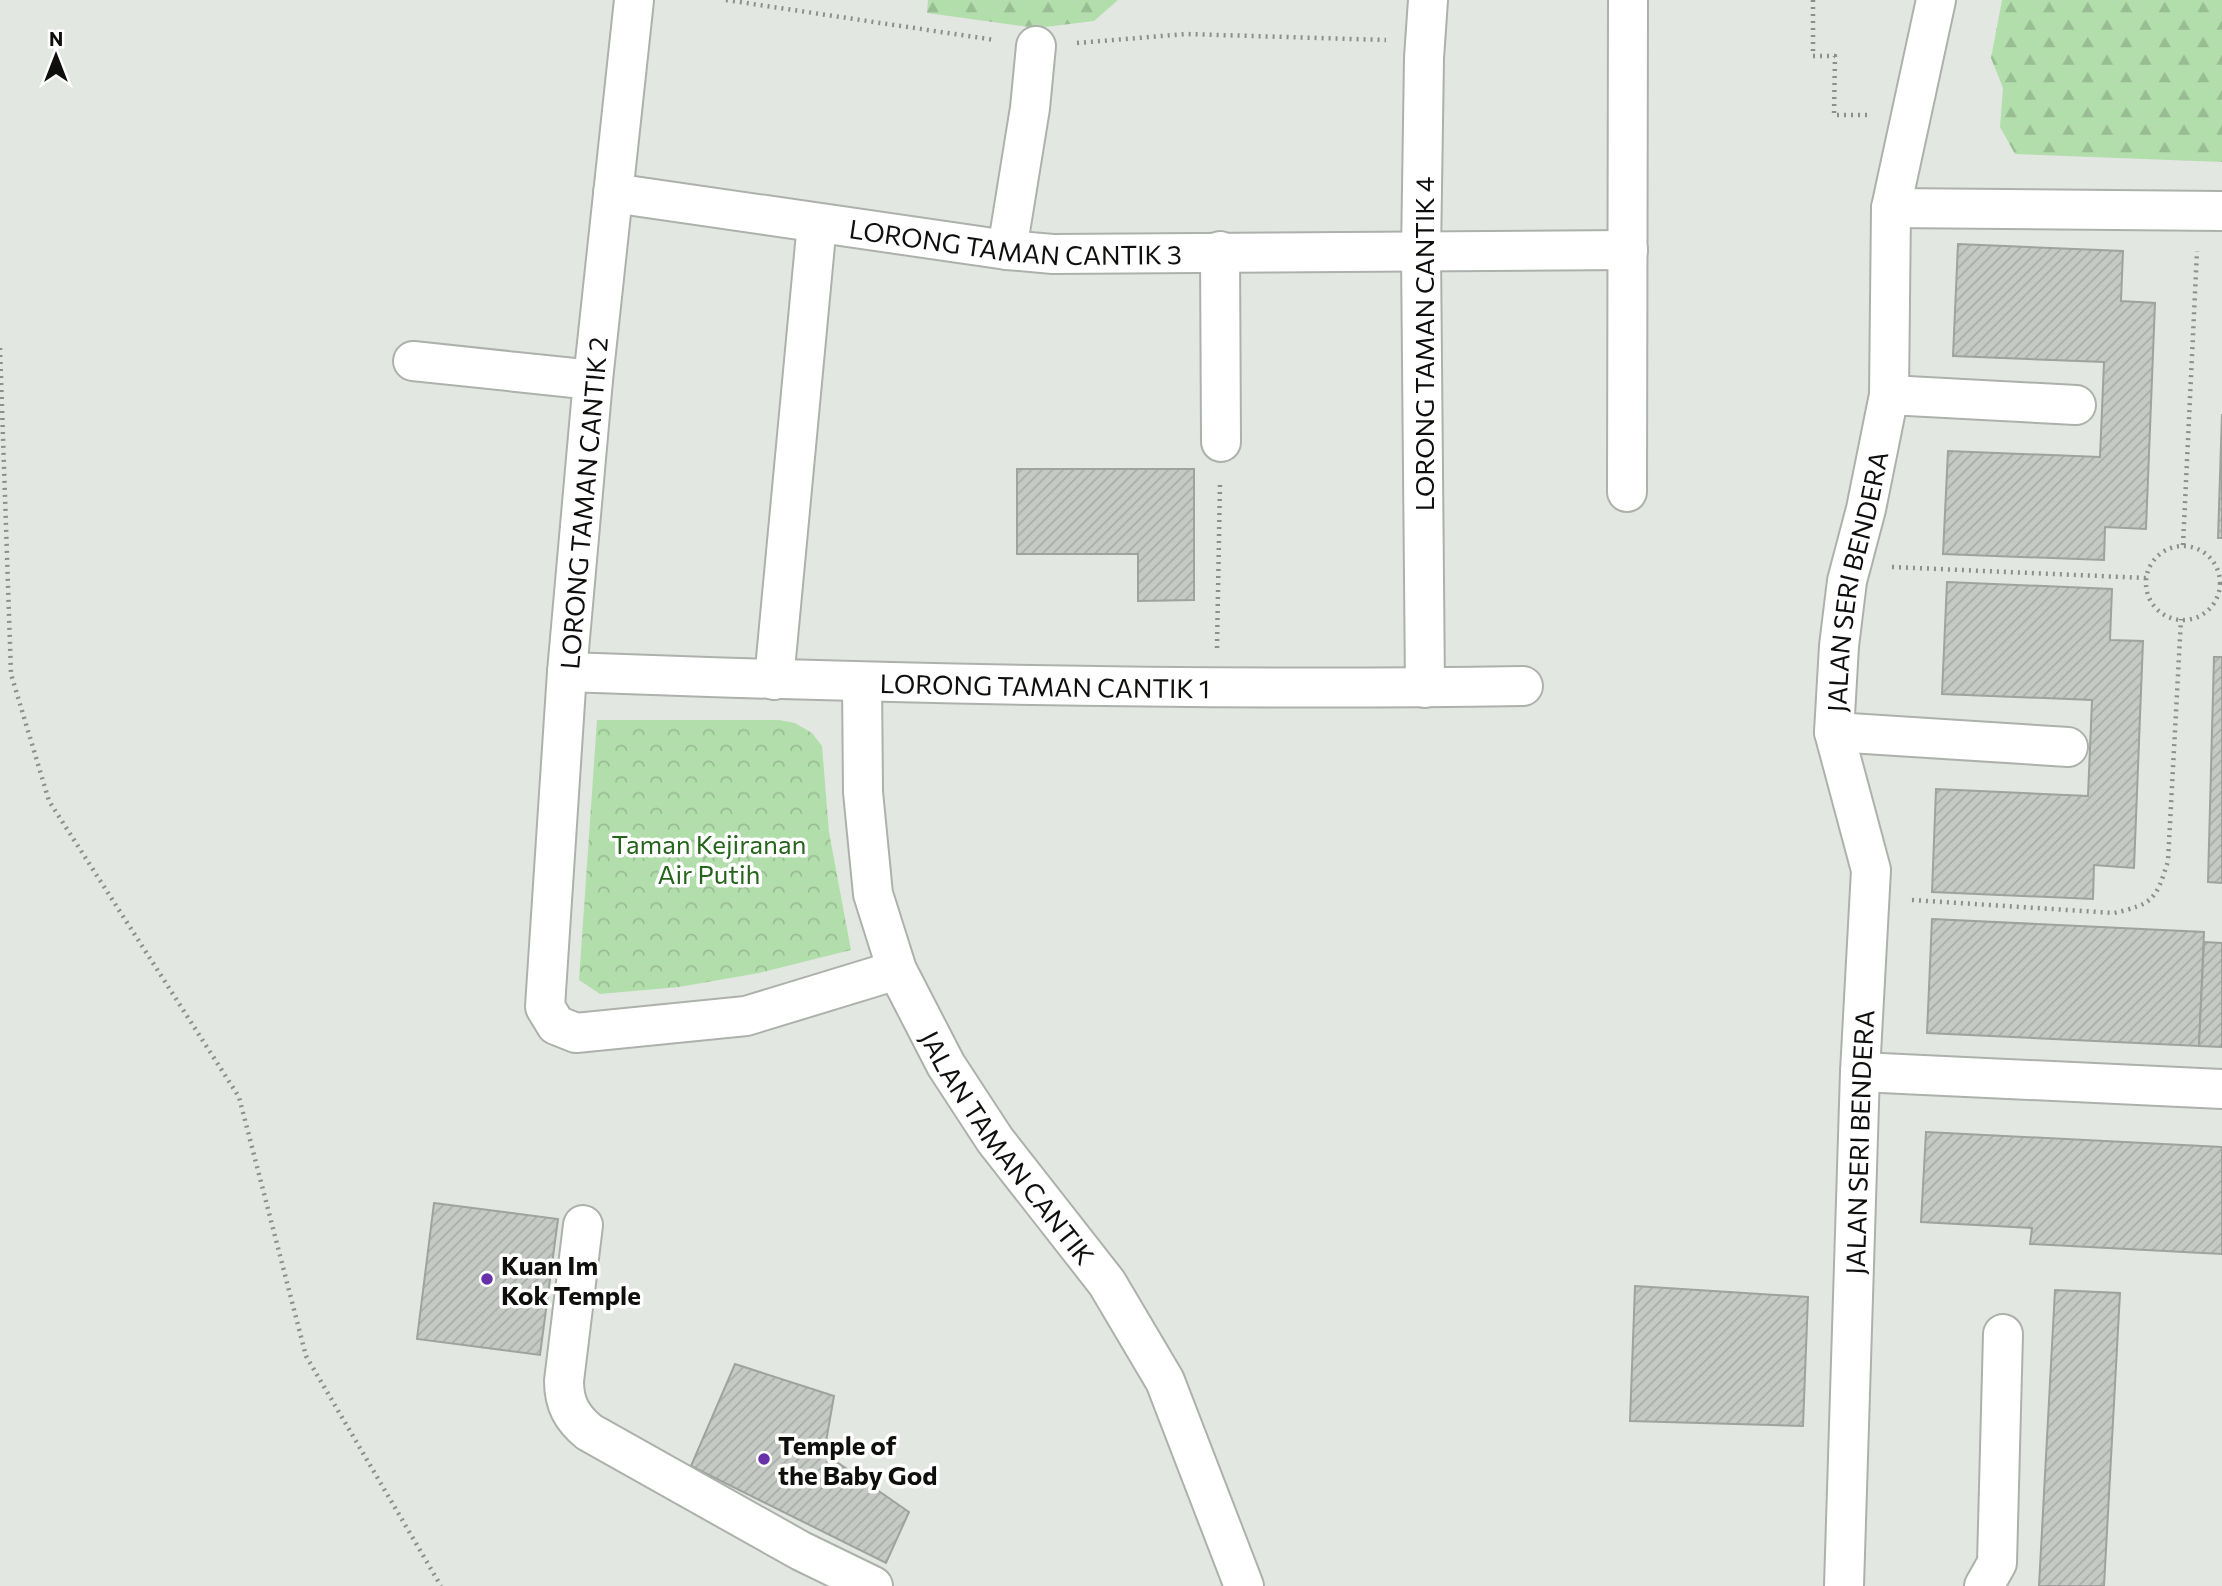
<svg xmlns="http://www.w3.org/2000/svg" width="2222" height="1586" viewBox="0 0 2222 1586" font-family="Commissioner,sans-serif">
  <defs>
    <pattern id="forest-firs" width="22" height="20" patternUnits="userSpaceOnUse" patternTransform="scale(1.75)"><rect width="22" height="20" fill="#b2deab"/><path d="M5 1l3.5 6h-7zM16 11l3.5 6h-7z" fill="#98bd92"/></pattern>
    <pattern id="park-crowns" width="20" height="18" patternUnits="userSpaceOnUse" patternTransform="scale(1.75)"><rect width="20" height="18" fill="#b2deab"/><path d="M2 6a3 3 0 1 1 6 0M12 15a3 3 0 1 1 6 0" fill="none" stroke="#98bd92"/></pattern>
    <pattern id="building-hatch" width="6" height="6" patternUnits="userSpaceOnUse" patternTransform="scale(1.75)"><rect width="6" height="6" fill="#c6cac5"/><path d="M-1 1l2-2M0 6l6-6M5 7l2-2" fill="none" stroke="#a9aca8"/></pattern>
  </defs>
  <rect width="100%" height="100%" fill="#e3e7e2"/>
  <!-- forest -->
  <g fill="url(#forest-firs)">
    <path d="M928,0H1118L1094,21L1037,28L927,13Z"/>
    <path d="M2002,0H2222V162L2015,154L2000,127L2003,88L1991,58Z"/>
  </g>
  <!-- park -->
  <path fill="url(#park-crowns)" d="M597,720H779L795,723L812,733L822,746L829,832L851,950L759,973L679,987L600,994L579,980Z"/>
  <!-- building -->
  <g fill="url(#building-hatch)" stroke="#9fa29e" stroke-width="2">
    <path d="M1958,244L2123,251L2121,301L2155,303L2146,529L2105,527L2104,560L1943,554L1948,451L2100,457L2104,362L1953,356Z"/>
    <path d="M2222,414V538H2218Z"/>
    <path d="M1017,469H1194V600L1138,601V554H1017Z"/>
    <path d="M1947,582L2112,589L2110,640L2143,641L2134,868L2094,865L2093,899L1932,892L1936,789L2088,796L2092,700L1942,694Z"/>
    <path d="M2214,657H2222V883L2208,882Z"/>
    <path d="M1932,919L2204,932L2199,1046L1927,1033Z"/>
    <path d="M2204,942L2222,943V1047L2199,1046Z"/>
    <path d="M1926,1132L2222,1147V1254L2030,1244L2032,1228L1921,1222Z"/>
    <path d="M434,1203L558,1219L540,1355L417,1339Z"/>
    <path d="M1635,1286L1808,1297L1803,1426L1630,1421Z"/>
    <path d="M2055,1290L2120,1293L2104,1586H2039Z"/>
    <path d="M735,1364L834,1396L824,1453L909,1512L886,1563L691,1466Z"/>
  </g>
  <g fill="none" stroke-linecap="round" stroke-linejoin="round">
    <!-- minor casing -->
    <g stroke="#adb1ac" stroke-width="42">
      <g id="minor">
        <path d="M634,0L593,380L567,672L545,1007L556,1025L576,1033L746,1016L897,970"/>
        <path id="s1" d="M613,193L1007,250L1053,254L1628,250"/>
        <path d="M1891,208L2222,211"/>
        <path d="M1007,250L1030,108L1036,46"/>
        <path d="M1220,251L1221,442"/>
        <path d="M413,361L593,380"/>
        <path d="M1889,395L2076,405"/>
        <path d="M1627,492L1628,0"/>
        <path id="s2" d="M567,672C885,684 1204,691 1523,686"/>
        <path d="M774,680L817,223"/>
        <path id="s3" d="M862,682L863,792L873,894L897,970L946,1065L995,1140L1107,1283L1165,1381L1244,1586"/>
        <path d="M1425,688L1421,253L1424,58L1428,0"/>
        <path d="M1834,732L2068,747"/>
        <path d="M1860,1072L2222,1089"/>
        <path d="M583,1225L564,1381C564,1404 572,1418 589,1432L801,1551L873,1586"/>
        <path id="s4" d="M1844,1586L1860,1072L1871,870L1834,732L1839,646L1847,581L1866,509L1889,395L1891,208L1936,0"/>
        <path d="M1984,1586L1997,1563L2003,1334"/>
      </g>
    </g>
    <!-- path -->
    <g stroke="#8c8f8b" stroke-width="4.5" stroke-dasharray="2 5" stroke-linecap="butt">
      <path d="M726,0L995,40"/>
      <path d="M1813,0V56H1835L1834,115H1868"/>
      <path d="M1077,43L1186,34L1386,40"/>
      <path d="M0,348L11,674L49,801L239,1097L306,1356L441,1586"/>
      <path d="M2183,545L2197,251"/>
      <circle cx="2183" cy="583" r="37"/>
      <path d="M1892,567L2146,578"/>
      <path d="M1217,648L1220,482"/>
      <path d="M1912,900L2114,913C2153,904 2156,900 2168,861L2181,619"/>
    </g>
    <!-- minor -->
    <use href="#minor" stroke="#fff" stroke-width="38"/>
  </g>
  <!-- markers -->
  <g fill="#6931a7" stroke="#fff" stroke-width="2.5">
    <circle cx="487" cy="1279" r="7"/>
    <circle cx="764" cy="1459" r="7"/>
  </g>
  <g text-anchor="middle" dominant-baseline="central" stroke-width="7" stroke-linejoin="round" paint-order="stroke">
    <!-- street labels -->
    <g font-size="26" fill="#0f100e" stroke="#fff">
      <text stroke="none"><textPath href="#s1" startOffset="406">LORONG TAMAN CANTIK 3</textPath></text>
      <text transform="translate(1423 344) rotate(-90)">LORONG TAMAN CANTIK 4</text>
      <text transform="translate(583 503) rotate(-85)">LORONG TAMAN CANTIK 2</text>
      <text stroke="none"><textPath href="#s4" startOffset="1012">JALAN SERI BENDERA</textPath></text>
      <text stroke="none"><textPath href="#s2" startOffset="478">LORONG TAMAN CANTIK 1</textPath></text>
      <text stroke="none"><textPath href="#s4" startOffset="444">JALAN SERI BENDERA</textPath></text>
      <text stroke="none"><textPath href="#s3" startOffset="502">JALAN TAMAN CANTIK</textPath></text>
    </g>
    <!-- park labels -->
    <g font-size="26" fill="#25641b" stroke="#fff">
      <text x="709" y="843">Taman Kejiranan<tspan x="709" dy="30">Air Putih</tspan></text>
    </g>
    <!-- poi labels -->
    <g font-size="26" font-weight="bold" fill="#0f100e" stroke="#fff" text-anchor="start">
      <text x="501" y="1264">Kuan Im<tspan x="501" dy="30">Kok Temple</tspan></text>
      <text x="778" y="1444">Temple of<tspan x="778" dy="30">the Baby God</tspan></text>
    </g>
  </g>
  <!-- north arrow -->
  <g transform="translate(56 56)" stroke="#ffffff" stroke-width="5" paint-order="stroke">
  <path d="M0-5L12 26L0 18L-12 26Z" fill="#0f100e"/>
  <text y="-10" font-size="19" font-weight="bold" text-anchor="middle" fill="#0f100e">N</text>
  </g>
</svg>
